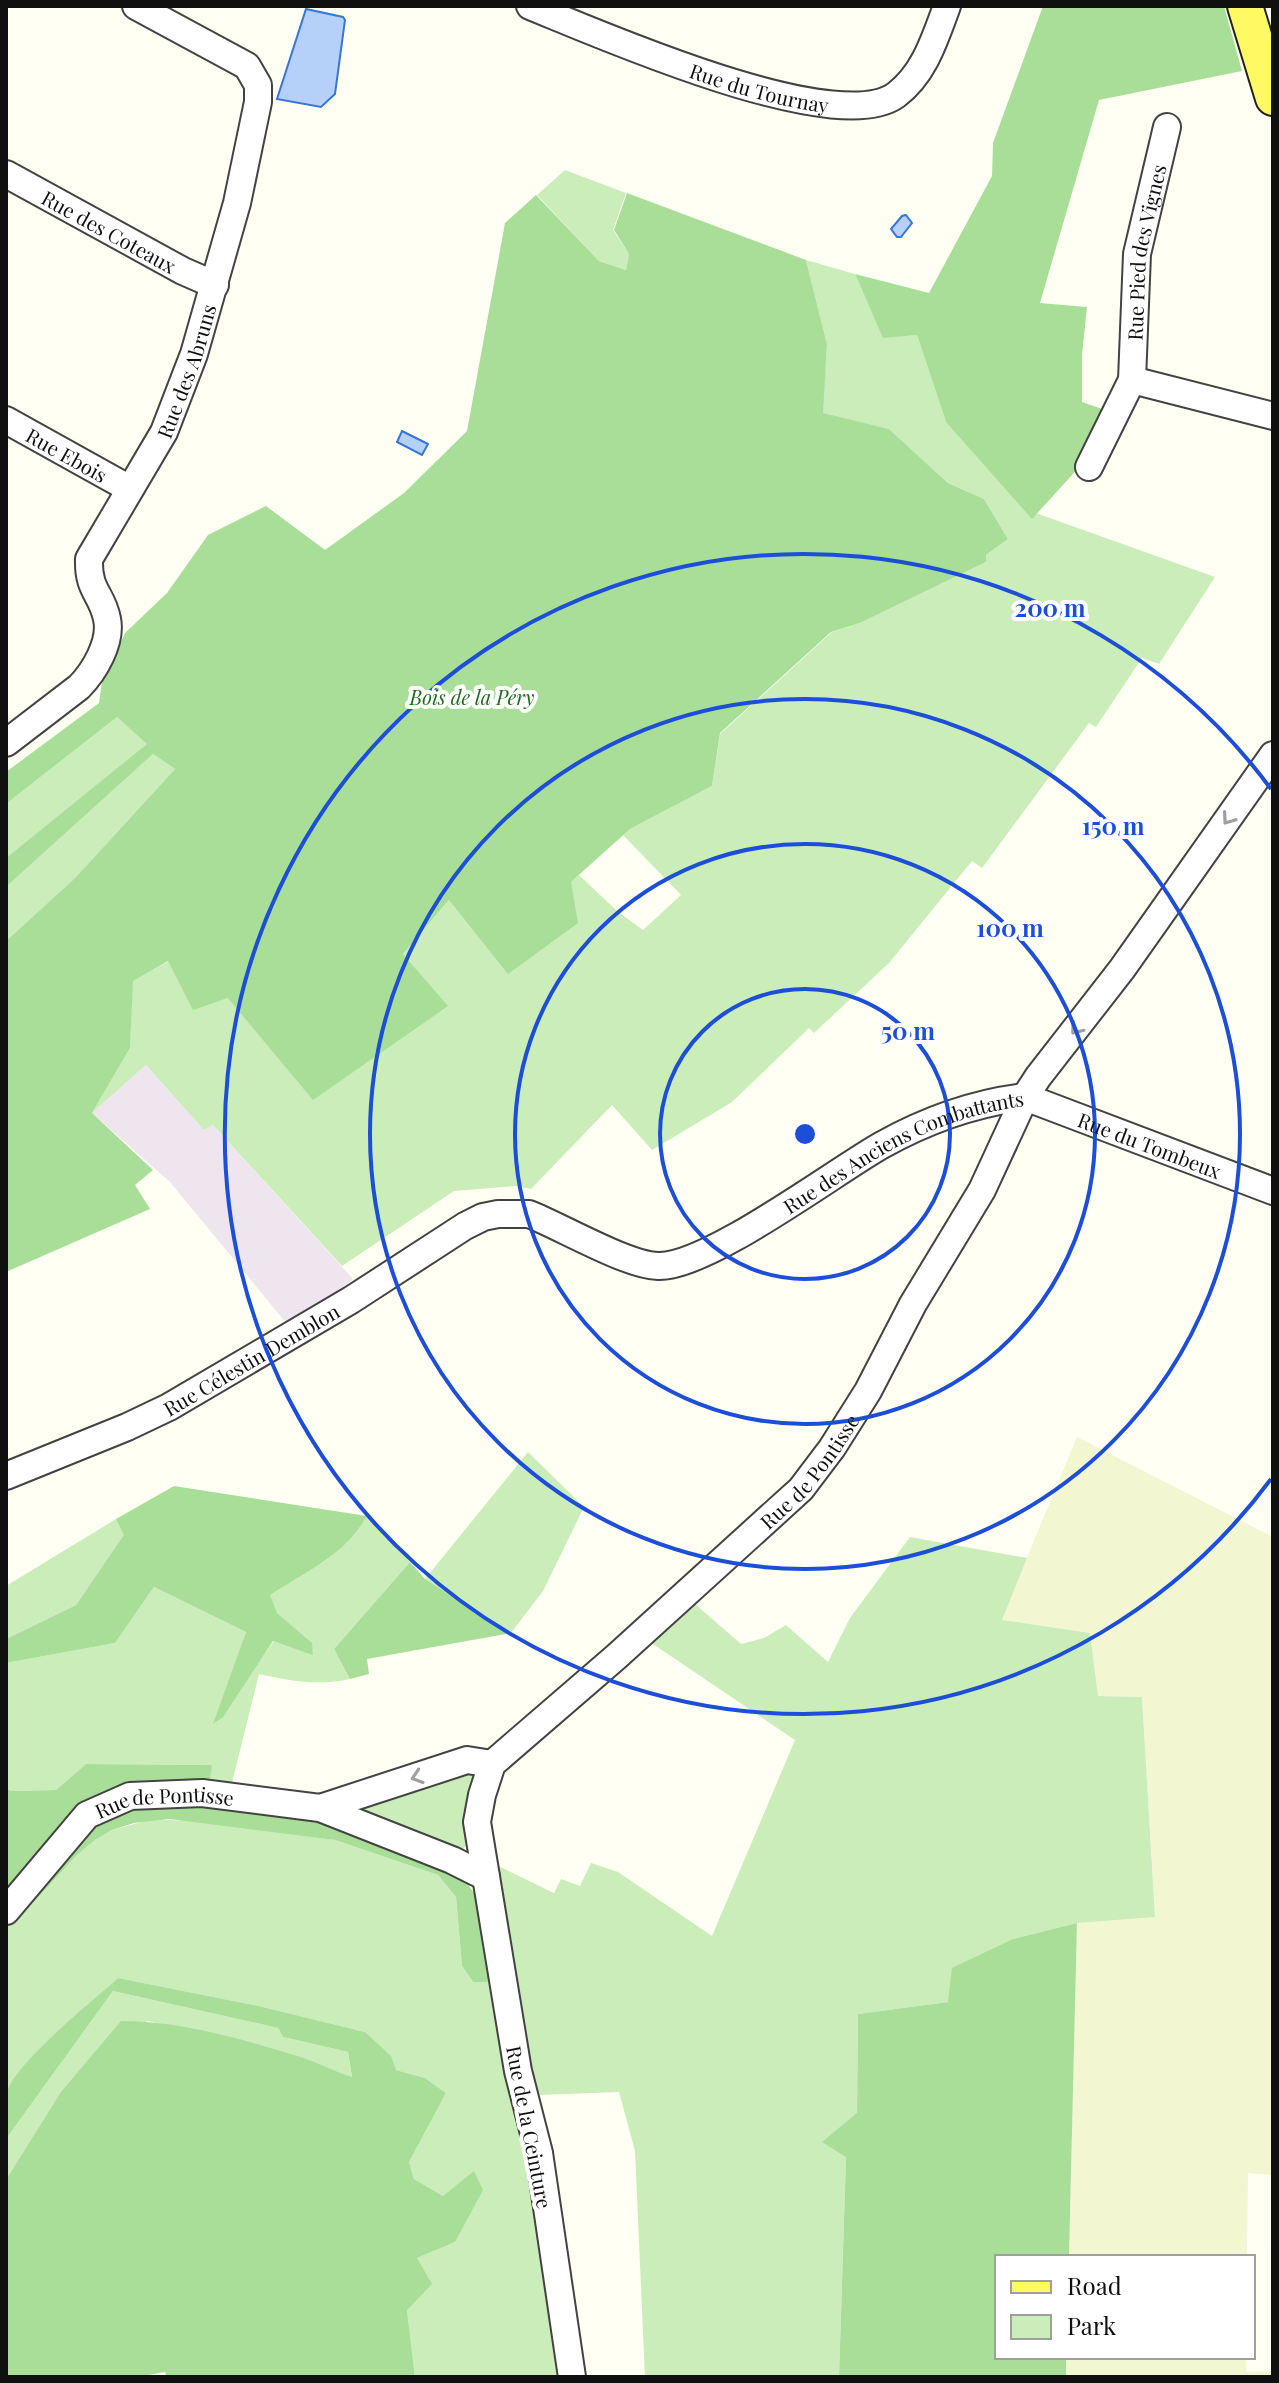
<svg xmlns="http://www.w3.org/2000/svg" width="1279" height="2383" viewBox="0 0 1279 2383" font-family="'Playfair Display',serif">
  <rect width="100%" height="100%" fill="#fffff4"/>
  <!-- industrial -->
  <path fill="#efe5ee" d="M146,1065L204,1130L213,1125L353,1279L292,1330L170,1182L92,1113Z"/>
  <!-- farmland -->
  <g fill="#f2f7d2">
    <path d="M1077,1437L1273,1537V2175L1248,2173L1247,2257H1069L1077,1923L1155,1916L1142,1697L1098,1696L1090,1633L1001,1620Z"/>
    <path d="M1066,2357H1246V2372L1273,2371V2377H1066Z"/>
  </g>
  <!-- green -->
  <g fill="#caedba">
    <path d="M565,170L626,193L613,230L629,254L626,270L599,261L537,195Z"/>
    <path d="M806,260L855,274L883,337L917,335L946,422L1033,512L1215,577L1159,664L1142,658L1096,727L1089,723L982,868L972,861L889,963L814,1033L809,1028L732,1102L652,1150L612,1105L531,1189L516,1186L454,1191L342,1266L213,1125L204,1130L146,1065L92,1113L130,1048L132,981L169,961L193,1009L228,998L447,1006L403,954L450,899L571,882L579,875L617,911L643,930L681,895L623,835L630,829L712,786L720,734L832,632L860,623L986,562V555L1008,539L984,499L948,483L889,429L822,414L827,344Z"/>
    <path d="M117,717L148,744L6,858V804Z"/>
    <path d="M153,754L175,769L75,878L6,941V887Z"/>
    <path d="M528,1452L584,1507L543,1591L511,1633L425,1579Z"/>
    <path d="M367,1516L410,1562L334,1649L350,1679C318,1686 291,1681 259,1674L230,1791L209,1786L211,1765L86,1764L56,1790L11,1791L6,1788V1663L115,1643L154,1587L246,1632L215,1723L274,1641L313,1654L311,1643L277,1613L269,1595C306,1573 345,1554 367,1516Z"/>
    <path d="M116,1519L125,1535L76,1605L6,1639V1586Z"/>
    <path d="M910,1537L1027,1558L1002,1620L1090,1633L1098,1696L1142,1697L1155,1917L1077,1923L1013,1939L948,2002L858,2014L857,2114L846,2157L839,2377H645L635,2151L619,2092L537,2095L520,2023L494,1864L554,1893L561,1879L580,1886L591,1863L618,1872L712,1936L795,1740L650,1642L695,1604L741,1644L764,1638L786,1625L828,1662L850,1618Z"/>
    <path d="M459,1768L474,1773L476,1779L468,1844L461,1851L364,1813V1805Z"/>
    <path d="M153,1819L203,1822L335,1840L438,1875L456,1897L462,1966L473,1982H493L531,2148L564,2377H415L407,2310L417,2258L455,2242L443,2196L414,2179L409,2162L446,2093L425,2078L396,2070L365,2032L259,2006L118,1978C78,2014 37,2048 6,2093V1922L18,1908L31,1905L77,1855L95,1840L112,1830Z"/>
    <path d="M113,1991L278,2028L283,2037L348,2052L352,2078C286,2051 218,2035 147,2021L6,2180V2139Z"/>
  </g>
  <!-- forest -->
  <g fill="#a9de99">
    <path d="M1043,6H1224L1242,71L1099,100L1040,303L1087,307L1082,355V402L1108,411L1082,464L1032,519L946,422L917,335L883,338L855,274L929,293L992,176L993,143Z"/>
    <path d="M627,193L806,260L827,344L823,413L889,429L948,483L984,499L1008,539L986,555V562L860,623L831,632L720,733L712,786L630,829L571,882L578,923L508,974L449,900L403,954L448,1006L313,1100L228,998L193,1010L168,961L133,981L130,1048L92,1113L153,1170L135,1185L150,1209L6,1272V941L75,878L175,769L153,754L6,887V858L147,744L117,717L6,804V772L99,703L102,682L125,633L167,593L208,535L266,506L325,550L404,493L467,431L505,223L536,195L599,261L626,270L629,254L614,230Z"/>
    <path d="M174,1486L367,1516C345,1555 306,1572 270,1595L277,1613L312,1643L313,1655L273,1641L223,1717L213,1724L246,1632L154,1587L115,1643L6,1663V1639L76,1605L124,1535L116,1519Z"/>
    <path d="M410,1562L425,1579L511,1633L367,1659L369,1674L350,1679L334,1649Z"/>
    <path d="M86,1764L212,1765L209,1786L64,1824L6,1888V1788L11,1791L56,1790Z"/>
    <path d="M205,1798L319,1813L464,1879L480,1901L493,1982H473L462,1966L456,1897L438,1875L335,1840L169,1819L134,1823L112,1830L95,1840L77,1855L31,1905L18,1908L93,1823L128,1803Z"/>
    <path d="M1077,1923L1069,2257H997V2357H1066V2377H839L846,2157L822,2142L857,2113L858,2014L948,2002L952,1968L1013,1939Z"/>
    <path d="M118,1978L259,2006L365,2032L391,2056L396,2070L425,2078L446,2093L409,2162L414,2179L443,2196L474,2171L483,2190L455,2242L417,2258L432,2284L407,2310L415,2377H167L165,2372L138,2377H6V2180L61,2092L121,2021C180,2021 243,2039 300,2057C317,2062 335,2072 352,2077L348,2052L283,2037L278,2028L113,1991L6,2139C6,2125 3,2109 6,2095C11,2066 94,2000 118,1978Z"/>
  </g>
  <!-- water -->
  <g fill="#b6d1f9" stroke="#3875d5" stroke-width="2">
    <path d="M306,9L343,17L345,20L335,94L321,107L277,99Z"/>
    <path d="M906,215L912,223L901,237H897L891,229L902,216Z"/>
    <path d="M402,431L428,444L422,455L397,442Z"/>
  </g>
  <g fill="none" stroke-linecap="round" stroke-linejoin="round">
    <!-- minor casing -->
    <g stroke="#434343" stroke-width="30">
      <g id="minor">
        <path id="s1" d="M530,6C597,33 836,139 896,95C925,73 935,38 947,6"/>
        <path id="s2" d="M6,174L183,271L215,285"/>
        <path d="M1132,380L1273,416"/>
        <path id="s3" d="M6,420L130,489"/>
        <path id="s4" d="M1089,467L1132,380L1137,254L1167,127"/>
        <path id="s5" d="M6,743L79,687C94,672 112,642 107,619C102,593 88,592 89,559L164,432L194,354L237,203L258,102V85L247,66L136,6"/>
        <path id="s6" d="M6,1476L127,1427L169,1407L351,1300L465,1226L483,1217L498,1214H529C562,1227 626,1265 658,1266C707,1268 834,1172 882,1145C927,1120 974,1103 1025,1097L1273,1191"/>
        <path d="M320,1808L467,1760L492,1764"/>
        <path id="s7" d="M6,1911L87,1815L130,1796L202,1793L320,1808L452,1860L486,1877"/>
        <path id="s8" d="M572,2377L539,2153L518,2071L477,1822L482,1795L492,1764L616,1657L801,1489L832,1448L868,1391L913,1304L982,1190L1025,1097L1038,1077L1122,969L1273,755"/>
      </g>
    </g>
    <!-- major casing -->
    <g stroke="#212121" stroke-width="38">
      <path id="major" d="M1245,6L1273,98"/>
    </g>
    <!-- minor -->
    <use href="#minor" stroke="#fff" stroke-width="26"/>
    <!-- major -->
    <use href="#major" stroke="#fffa64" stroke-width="34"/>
  </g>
  <!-- one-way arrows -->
  <defs><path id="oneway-chevron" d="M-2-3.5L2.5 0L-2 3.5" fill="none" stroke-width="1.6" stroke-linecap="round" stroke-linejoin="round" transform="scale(2)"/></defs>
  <g stroke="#9f9f9f">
    <use href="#oneway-chevron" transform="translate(1228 819) rotate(125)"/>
    <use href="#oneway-chevron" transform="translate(1076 1029) rotate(129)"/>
    <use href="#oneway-chevron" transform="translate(417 1777) rotate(162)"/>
  </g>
  <!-- distance rings -->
  <g fill="none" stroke="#1d4ed8" stroke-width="4">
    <circle cx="805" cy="1134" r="145"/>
    <circle cx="805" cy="1134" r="290"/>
    <circle cx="805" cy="1134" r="435"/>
    <path d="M1271 1479A580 580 0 1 1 1271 789"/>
  </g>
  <g text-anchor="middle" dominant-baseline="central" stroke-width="8" stroke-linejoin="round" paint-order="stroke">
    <!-- street labels -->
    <g font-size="20" fill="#101010" stroke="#fff">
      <text stroke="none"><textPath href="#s1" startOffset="244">Rue du Tournay</textPath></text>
      <text stroke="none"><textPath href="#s2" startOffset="118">Rue des Coteaux</textPath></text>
      <text stroke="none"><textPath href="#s4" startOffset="226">Rue Pied des Vignes</textPath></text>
      <text stroke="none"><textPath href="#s5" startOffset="444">Rue des Abruns</textPath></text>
      <text stroke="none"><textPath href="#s3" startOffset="70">Rue Ebois</textPath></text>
      <text stroke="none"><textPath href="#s6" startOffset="1272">Rue du Tombeux</textPath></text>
      <text stroke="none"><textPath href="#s6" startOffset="1004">Rue des Anciens Combattants</textPath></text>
      <text stroke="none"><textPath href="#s6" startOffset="272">Rue Célestin Demblon</textPath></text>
      <text stroke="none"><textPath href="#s8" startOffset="1056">Rue de Pontisse</textPath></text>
      <text stroke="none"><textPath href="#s7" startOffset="206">Rue de Pontisse</textPath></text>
      <text transform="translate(530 2127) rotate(79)">Rue de la Ceinture</text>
    </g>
    <!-- park labels -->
    <g font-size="20" font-style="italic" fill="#1c6d1c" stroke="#fff">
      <text x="472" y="696">Bois de la Péry</text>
    </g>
  </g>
  <circle cx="805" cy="1134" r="12" fill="#1d4ed8" stroke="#fff" stroke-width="4"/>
  <g font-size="24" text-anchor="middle" font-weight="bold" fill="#1d4ed8" stroke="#fff" stroke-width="8" stroke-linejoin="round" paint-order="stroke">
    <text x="1050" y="617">200 m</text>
    <text x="1113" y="835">150 m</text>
    <text x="1010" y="937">100 m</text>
    <text x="908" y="1040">50 m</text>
  </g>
  <!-- border -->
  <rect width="1279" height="2383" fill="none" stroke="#101010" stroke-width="16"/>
  <!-- legend -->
  <rect x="995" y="2255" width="260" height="104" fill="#ffffff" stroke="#9f9f9f" stroke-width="2"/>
  <rect x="1011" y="2281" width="40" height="12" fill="#fffa64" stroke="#9f9f9f" stroke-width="2"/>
  <text x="1067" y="2295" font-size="24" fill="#101010">Road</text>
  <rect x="1011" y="2315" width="40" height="24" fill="#caedba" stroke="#9f9f9f" stroke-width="2"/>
  <text x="1067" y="2335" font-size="24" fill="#101010">Park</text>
</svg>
